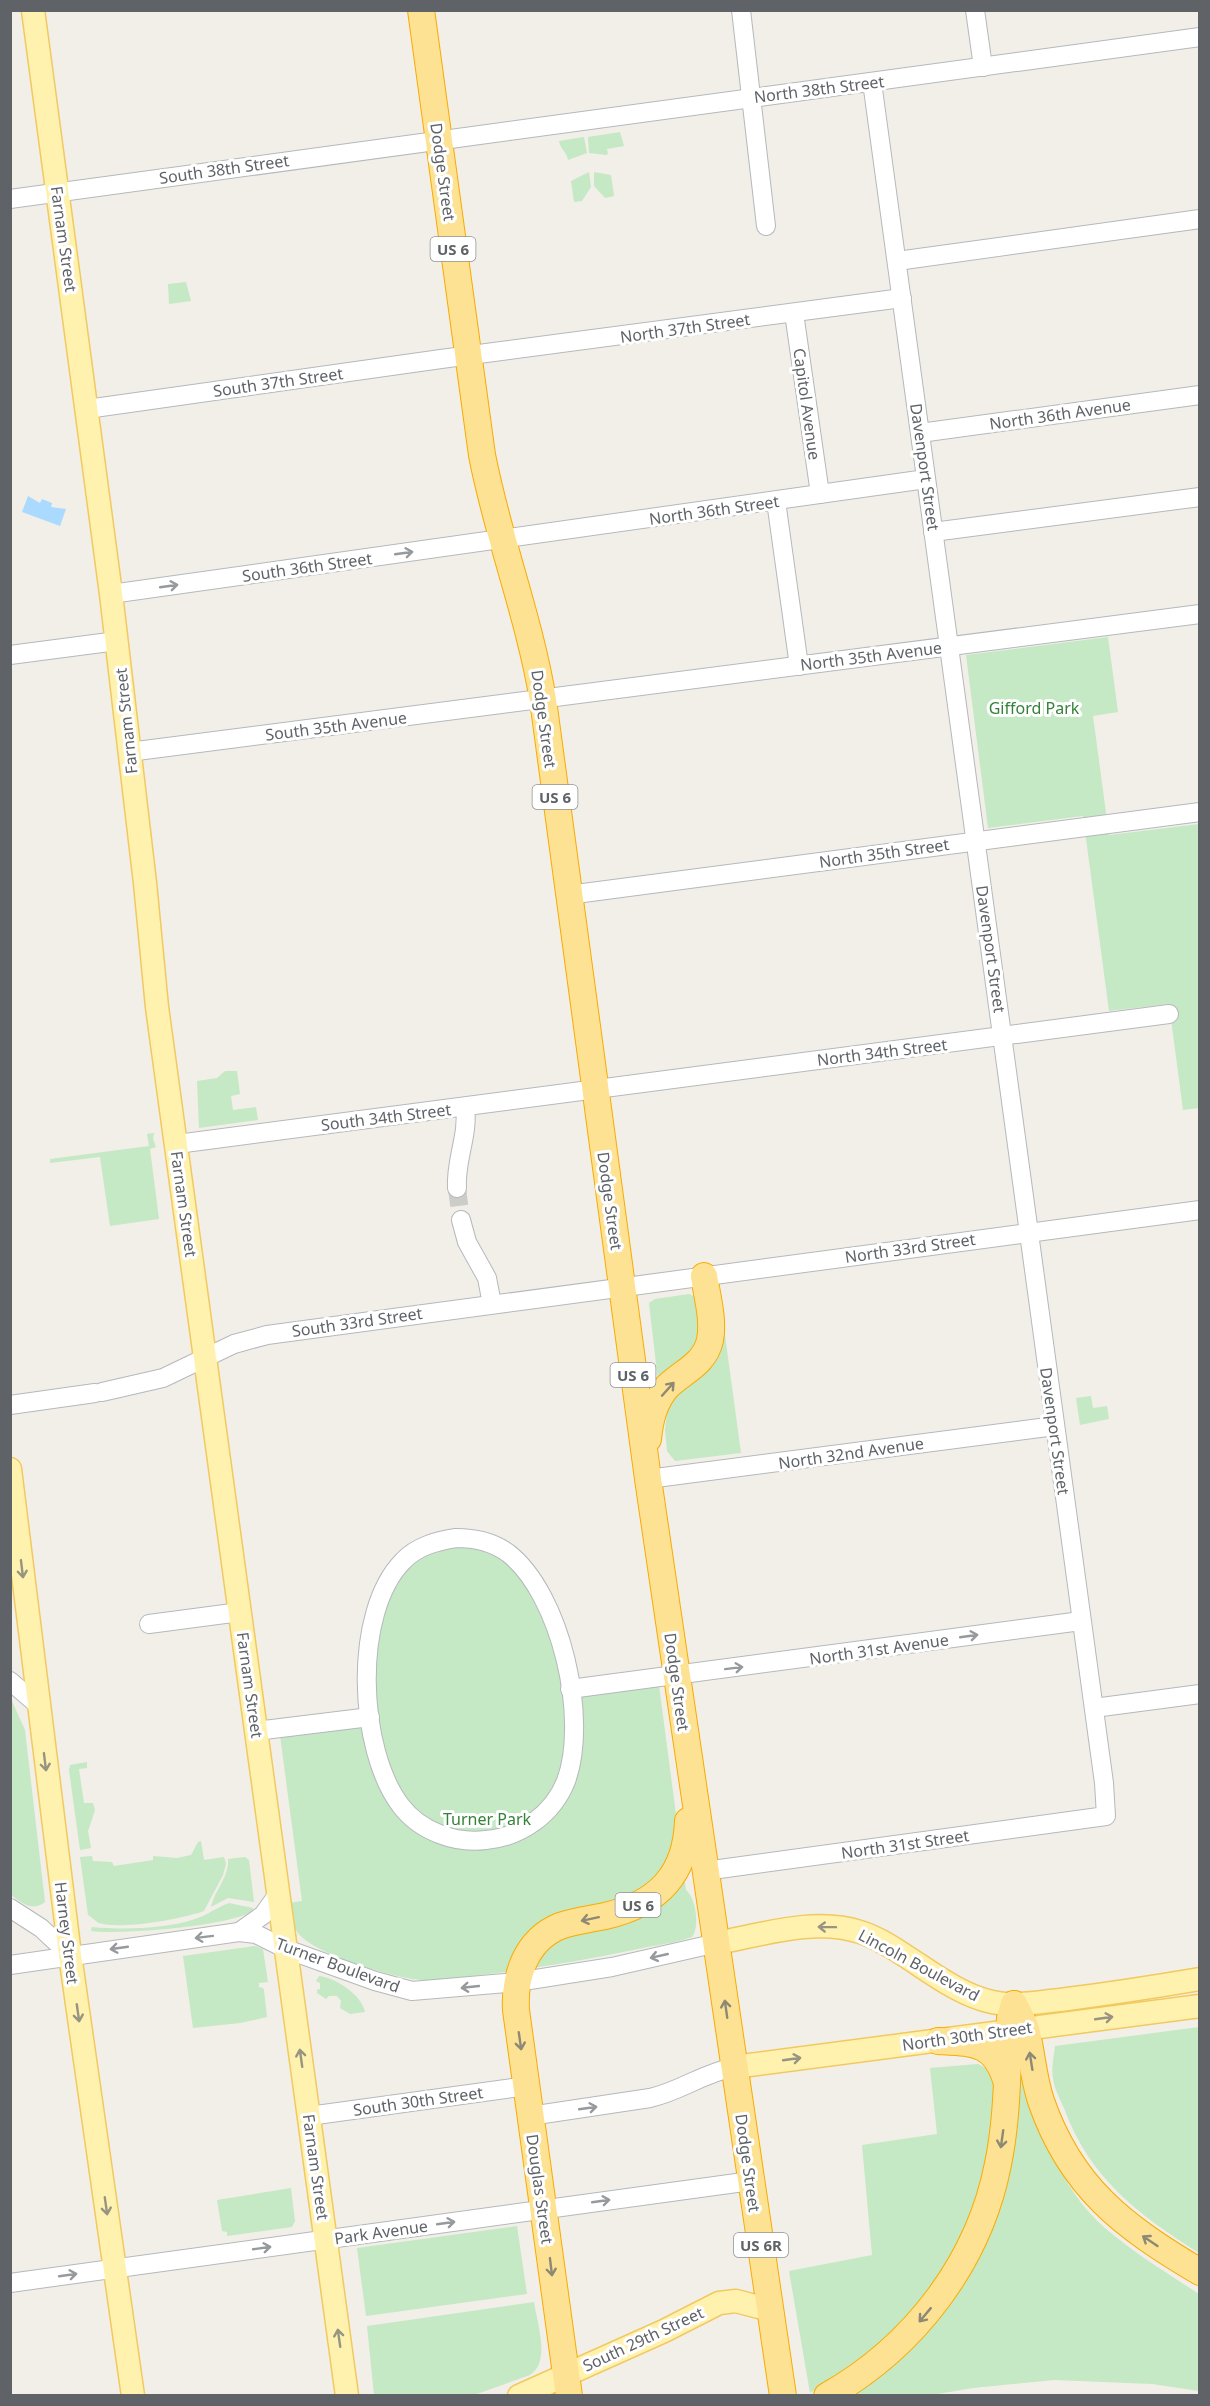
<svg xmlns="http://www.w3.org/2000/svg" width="1210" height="2406" viewBox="0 0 1210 2406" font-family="'Noto Sans',sans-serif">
  <rect width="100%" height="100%" fill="#f1efe8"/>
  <!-- green -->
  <g fill="#c5e8c5">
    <path d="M620,132L624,146L607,149L608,154L606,155L589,153L588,137Z"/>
    <path d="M584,137L587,153L568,160C567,152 560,149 559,141Z"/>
    <path d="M589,172L591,187L582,201L574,202L571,181Z"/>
    <path d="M594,172L611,175L614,196L605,198L594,186Z"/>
    <path d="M186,282L191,301L169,304L168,284Z"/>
    <path d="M1108,637L1118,712L1093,716L1109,835L1199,824V1108L1183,1110L1169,1004L1109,1011L1083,816L988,828L966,655Z"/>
    <path d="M225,1071H237L240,1094L231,1096L233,1110L256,1107L258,1120L199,1128L197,1081L217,1078Z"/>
    <path d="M154,1133L153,1139L156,1147L150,1149L159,1219L110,1226L100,1157L50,1163V1159L149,1146L147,1134Z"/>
    <path d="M719,1291L741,1453L675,1461L667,1451L665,1430L667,1412L675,1397L699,1369Z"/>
    <path d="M689,1294L698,1298L706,1343L658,1381L649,1303L655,1299Z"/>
    <path d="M1091,1396L1093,1408L1107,1406L1109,1419L1080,1425L1076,1398Z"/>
    <path d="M472,1539L527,1573L571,1689L658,1678L686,1890C696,1898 700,1927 692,1937C676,1943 656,1945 638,1949C586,1960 533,1969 480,1975C460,1978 440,1981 421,1980C394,1978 314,1954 298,1933C291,1924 291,1914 289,1903L302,1901L279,1728L370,1717L368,1658L403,1561Z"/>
    <path d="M11,1699L25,1730L45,1902C32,1912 22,1903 11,1895Z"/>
    <path d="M87,1762V1768L79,1769L84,1803H93L95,1810L88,1831L91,1848L80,1850L69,1770L70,1765Z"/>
    <path d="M201,1841L204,1860L224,1857L226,1864L223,1875L204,1911C183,1919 120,1930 99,1923C96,1922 92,1917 88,1915L80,1857L92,1856L93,1861L112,1862L114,1866L153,1860V1856L177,1858L191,1855L198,1842Z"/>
    <path d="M245,1857L249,1860L254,1902L228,1898L211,1907C215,1889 229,1878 228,1859Z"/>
    <path d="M229,1903L253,1908V1911C231,1926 121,1935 91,1931L92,1927C124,1930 165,1929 195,1919C208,1915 217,1907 229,1903Z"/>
    <path d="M255,1946L263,1949L268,1982L259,1983V1987L263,1988L264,1990L267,2017L240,2023L193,2028L183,1956Z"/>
    <path d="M319,1976C336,1978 362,1995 365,2012L350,2014L340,2008L341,2001L337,1996H329L326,1999L317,1993V1990L320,1989V1983L316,1981Z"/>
    <path d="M1199,2027H1200L1199,2253C1138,2214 1090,2179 1064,2108C1060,2099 1054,2088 1053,2078C1051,2068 1054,2056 1055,2046Z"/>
    <path d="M978,2064L993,2072V2133L980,2189L958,2243L931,2287L898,2331L810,2393L789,2271L872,2255L862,2145L937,2134L930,2068Z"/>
    <path d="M1015,2070H1021C1038,2125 1060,2189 1105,2228C1134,2253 1167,2273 1199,2294V2391L1152,2384L1054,2380L973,2388L932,2395L846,2396L954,2290Z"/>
    <path d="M291,2188L295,2221L292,2227L227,2236V2232L222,2231L217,2200Z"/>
    <path d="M517,2226L527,2294L366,2316L357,2248Z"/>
    <path d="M534,2302C537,2323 551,2362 530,2375L474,2395H374L367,2326Z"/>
  </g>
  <!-- water -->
  <path fill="#aadaff" d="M28,496L40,503L42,499L52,503L51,507L66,509L60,526L22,512Z"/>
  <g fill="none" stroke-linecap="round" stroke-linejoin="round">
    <!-- minor-tunnel -->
    <path stroke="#ccccc8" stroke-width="18" stroke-dasharray="18 9" stroke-linecap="butt" d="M457,1188L461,1220"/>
    <!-- minor casing -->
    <g stroke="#b5b8bc" stroke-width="20">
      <g id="minor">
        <path d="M741,10L766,226"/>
        <path d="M975,10L983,67"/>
        <path d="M10,199L1200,37"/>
        <path d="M897,261L1200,219"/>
        <path d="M794,313L820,494"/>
        <path d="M87,409L441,359L902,298"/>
        <path d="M920,433L1200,395"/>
        <path d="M776,501L799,666"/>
        <path d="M933,532L1200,497"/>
        <path d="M111,594L926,479"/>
        <path d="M10,655L117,641"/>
        <path d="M129,752L1200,614"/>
        <path d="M568,895L1200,812"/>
        <path d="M177,1144L1169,1014"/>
        <path d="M457,1188C455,1160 469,1135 465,1107"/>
        <path d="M461,1220L467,1242L487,1278L492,1304"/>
        <path d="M102,1392L163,1378L234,1344L267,1335L1200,1210"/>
        <path d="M10,1405L95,1393"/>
        <path d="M648,1479L1055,1426"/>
        <path d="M456,1538C474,1538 493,1542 508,1553C561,1594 589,1719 566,1781C553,1814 521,1837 486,1840C455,1844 420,1831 401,1806C358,1750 352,1613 403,1561C417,1546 437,1541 456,1538Z"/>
        <path d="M149,1624L240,1612"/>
        <path d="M10,1681L38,1705"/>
        <path d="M570,1689L1081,1621"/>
        <path d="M1094,1708L1200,1694"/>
        <path d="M256,1731L370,1717"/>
        <path d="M705,1871L1106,1816L1104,1783L872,82"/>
        <path d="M10,1908L41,1928L70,1955"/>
        <path d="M239,1932L263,1915L278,1894"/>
        <path d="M10,1965L239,1932L256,1934L286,1949L375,1981L412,1991L517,1982L612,1967L717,1943"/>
        <path d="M309,2116L527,2086"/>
        <path d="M530,2116L650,2098C681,2091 701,2074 734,2067"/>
        <path d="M10,2283L751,2181"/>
      </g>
    </g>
    <!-- major casing -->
    <g stroke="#f2c960" stroke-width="25">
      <g id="major">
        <path d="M33,10L111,594L145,883L157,1007L347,2396"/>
        <path d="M10,1469L70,1955L133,2396"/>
        <path d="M717,1943C761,1935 815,1917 860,1932C876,1937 890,1946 904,1955C932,1973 960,1995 992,2002C1014,2007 1038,2002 1060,2000C1107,1994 1153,1987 1200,1979"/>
        <path d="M734,2067L1200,2006"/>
        <path d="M519,2396L664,2331L719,2303L736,2301L770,2310"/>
      </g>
    </g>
    <!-- highway casing -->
    <g stroke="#f9ab00" stroke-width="28">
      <g id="highway">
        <path d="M421,10L482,455C498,538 529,616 543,700L648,1479L783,2396"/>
        <path d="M648,1439C650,1420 654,1402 667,1387C682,1372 705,1364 710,1340C714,1320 707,1296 704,1276"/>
        <path d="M1014,2004C1018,2012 1023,2020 1026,2029C1032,2053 1033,2077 1041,2101C1071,2188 1124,2227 1200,2272"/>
        <path d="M938,2041C974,2043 994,2042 1006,2080"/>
        <path d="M569,2396L516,2010C514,1976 526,1940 560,1926C574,1921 590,1919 605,1916C658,1904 686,1875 688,1821"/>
        <path d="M827,2396C914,2347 979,2262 998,2164C1008,2116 1007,2066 1010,2018L1014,2004"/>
      </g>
    </g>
    <!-- minor -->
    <use href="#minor" stroke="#fff" stroke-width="18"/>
    <!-- major -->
    <use href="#major" stroke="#fff2af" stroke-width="22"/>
    <!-- highway -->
    <use href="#highway" stroke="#fde293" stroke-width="26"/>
  </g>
  <!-- one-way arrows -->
  <defs><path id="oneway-shaft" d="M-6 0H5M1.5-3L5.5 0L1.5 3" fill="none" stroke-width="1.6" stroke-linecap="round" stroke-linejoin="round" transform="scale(1.5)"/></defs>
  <g stroke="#979a9d">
    <use href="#oneway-shaft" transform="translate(404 553) rotate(-8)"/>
    <use href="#oneway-shaft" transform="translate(169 586) rotate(-8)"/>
    <use href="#oneway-shaft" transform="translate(969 1636) rotate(-8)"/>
    <use href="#oneway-shaft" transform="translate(734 1668) rotate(-7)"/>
    <use href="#oneway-shaft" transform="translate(204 1937) rotate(173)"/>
    <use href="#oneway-shaft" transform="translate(119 1948) rotate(172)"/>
    <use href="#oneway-shaft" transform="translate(659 1956) rotate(167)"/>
    <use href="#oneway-shaft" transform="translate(470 1987) rotate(174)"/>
    <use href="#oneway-shaft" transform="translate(588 2108) rotate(-8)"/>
    <use href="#oneway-shaft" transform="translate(601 2201) rotate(-8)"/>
    <use href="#oneway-shaft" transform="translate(446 2223) rotate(-8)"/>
    <use href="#oneway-shaft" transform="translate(262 2248) rotate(-8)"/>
    <use href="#oneway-shaft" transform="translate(68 2275) rotate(-8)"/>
  </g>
  <g stroke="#8e8975">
    <use href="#oneway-shaft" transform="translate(668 1389) rotate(-48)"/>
    <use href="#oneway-shaft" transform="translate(590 1919) rotate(168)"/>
    <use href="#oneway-shaft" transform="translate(726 2009) rotate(-98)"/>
    <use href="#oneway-shaft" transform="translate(520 2041) rotate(82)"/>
    <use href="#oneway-shaft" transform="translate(1031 2061) rotate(-99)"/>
    <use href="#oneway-shaft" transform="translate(1002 2139) rotate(98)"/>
    <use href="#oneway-shaft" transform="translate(1150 2241) rotate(-146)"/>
    <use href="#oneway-shaft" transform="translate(551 2267) rotate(83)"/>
    <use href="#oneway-shaft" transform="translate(925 2315) rotate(130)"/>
  </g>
  <g stroke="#979581">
    <use href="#oneway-shaft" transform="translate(22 1569) rotate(83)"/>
    <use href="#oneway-shaft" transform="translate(45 1762) rotate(83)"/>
    <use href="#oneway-shaft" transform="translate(827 1927) rotate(-179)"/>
    <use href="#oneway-shaft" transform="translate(78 2013) rotate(82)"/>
    <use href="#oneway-shaft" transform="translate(1104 2018) rotate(-8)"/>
    <use href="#oneway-shaft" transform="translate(301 2058) rotate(-98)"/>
    <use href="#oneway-shaft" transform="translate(792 2059) rotate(-8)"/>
    <use href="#oneway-shaft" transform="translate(106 2206) rotate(82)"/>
    <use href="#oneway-shaft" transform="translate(339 2338) rotate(-98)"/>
  </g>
  <g text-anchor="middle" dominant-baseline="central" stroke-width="6" stroke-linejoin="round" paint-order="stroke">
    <!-- shield labels -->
    <g fill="#fff" stroke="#8f9295" stroke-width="1.5">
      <rect x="430.5" y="237" width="45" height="24" rx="4.5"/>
      <rect x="532.5" y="785" width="45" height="24" rx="4.5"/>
      <rect x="610.5" y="1363" width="45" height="24" rx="4.5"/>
      <rect x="615.5" y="1893" width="45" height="24" rx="4.5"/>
      <rect x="734" y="2233" width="54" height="24" rx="4.5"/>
    </g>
    <g font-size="15" font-weight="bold" fill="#5f6368">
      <text x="453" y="249">US 6</text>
      <text x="555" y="797">US 6</text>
      <text x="633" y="1375">US 6</text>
      <text x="638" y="1905">US 6</text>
      <text x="761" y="2245">US 6R</text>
    </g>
    <!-- street labels -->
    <g font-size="16" fill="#5f6368" stroke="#fff">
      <text transform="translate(819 89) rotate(-7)">North 38th Street</text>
      <text transform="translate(224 169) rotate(-8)">South 38th Street</text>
      <text transform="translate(443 172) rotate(82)">Dodge Street</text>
      <text transform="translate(64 239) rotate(82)">Farnam Street</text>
      <text transform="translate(685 328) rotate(-8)">North 37th Street</text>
      <text transform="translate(278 382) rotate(-8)">South 37th Street</text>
      <text transform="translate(807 404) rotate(82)">Capitol Avenue</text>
      <text transform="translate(1060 414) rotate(-8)">North 36th Avenue</text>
      <text transform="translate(925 467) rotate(82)">Davenport Street</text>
      <text transform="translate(714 510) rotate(-8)">North 36th Street</text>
      <text transform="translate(307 567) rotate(-8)">South 36th Street</text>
      <text transform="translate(871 656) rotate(-7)">North 35th Avenue</text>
      <text transform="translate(544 719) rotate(82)">Dodge Street</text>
      <text transform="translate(126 721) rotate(-96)">Farnam Street</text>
      <text transform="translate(336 726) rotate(-7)">South 35th Avenue</text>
      <text transform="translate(884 853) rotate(-8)">North 35th Street</text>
      <text transform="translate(991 949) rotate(82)">Davenport Street</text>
      <text transform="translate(882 1052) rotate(-7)">North 34th Street</text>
      <text transform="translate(386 1117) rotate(-7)">South 34th Street</text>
      <text transform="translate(610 1201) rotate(82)">Dodge Street</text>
      <text transform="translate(184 1204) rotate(82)">Farnam Street</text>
      <text transform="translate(910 1248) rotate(-8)">North 33rd Street</text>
      <text transform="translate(357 1322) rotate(-8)">South 33rd Street</text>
      <text transform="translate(1055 1431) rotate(82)">Davenport Street</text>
      <text transform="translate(851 1453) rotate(-8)">North 32nd Avenue</text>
      <text transform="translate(879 1649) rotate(-8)">North 31st Avenue</text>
      <text transform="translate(677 1682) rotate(82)">Dodge Street</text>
      <text transform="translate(250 1685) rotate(82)">Farnam Street</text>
      <text transform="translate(905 1844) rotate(-8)">North 31st Street</text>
      <text transform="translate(67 1933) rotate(83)">Harney Street</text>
      <text transform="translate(338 1965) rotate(20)">Turner Boulevard</text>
      <text transform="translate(919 1965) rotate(28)">Lincoln Boulevard</text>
      <text transform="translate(967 2036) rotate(-8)">North 30th Street</text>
      <text transform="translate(418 2101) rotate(-8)">South 30th Street</text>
      <text transform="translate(748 2163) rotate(82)">Dodge Street</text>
      <text transform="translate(316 2167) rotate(82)">Farnam Street</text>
      <text transform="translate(540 2189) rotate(82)">Douglas Street</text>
      <text transform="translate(381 2232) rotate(-8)">Park Avenue</text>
      <text transform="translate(643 2339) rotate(-25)">South 29th Street</text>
    </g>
    <!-- park labels -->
    <g font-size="16" fill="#348238" stroke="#fff">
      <text x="1034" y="708">Gifford Park</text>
      <text x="487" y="1819">Turner Park</text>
    </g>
  </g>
  <!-- border -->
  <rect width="1210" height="2406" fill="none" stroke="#5f6368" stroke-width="24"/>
</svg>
